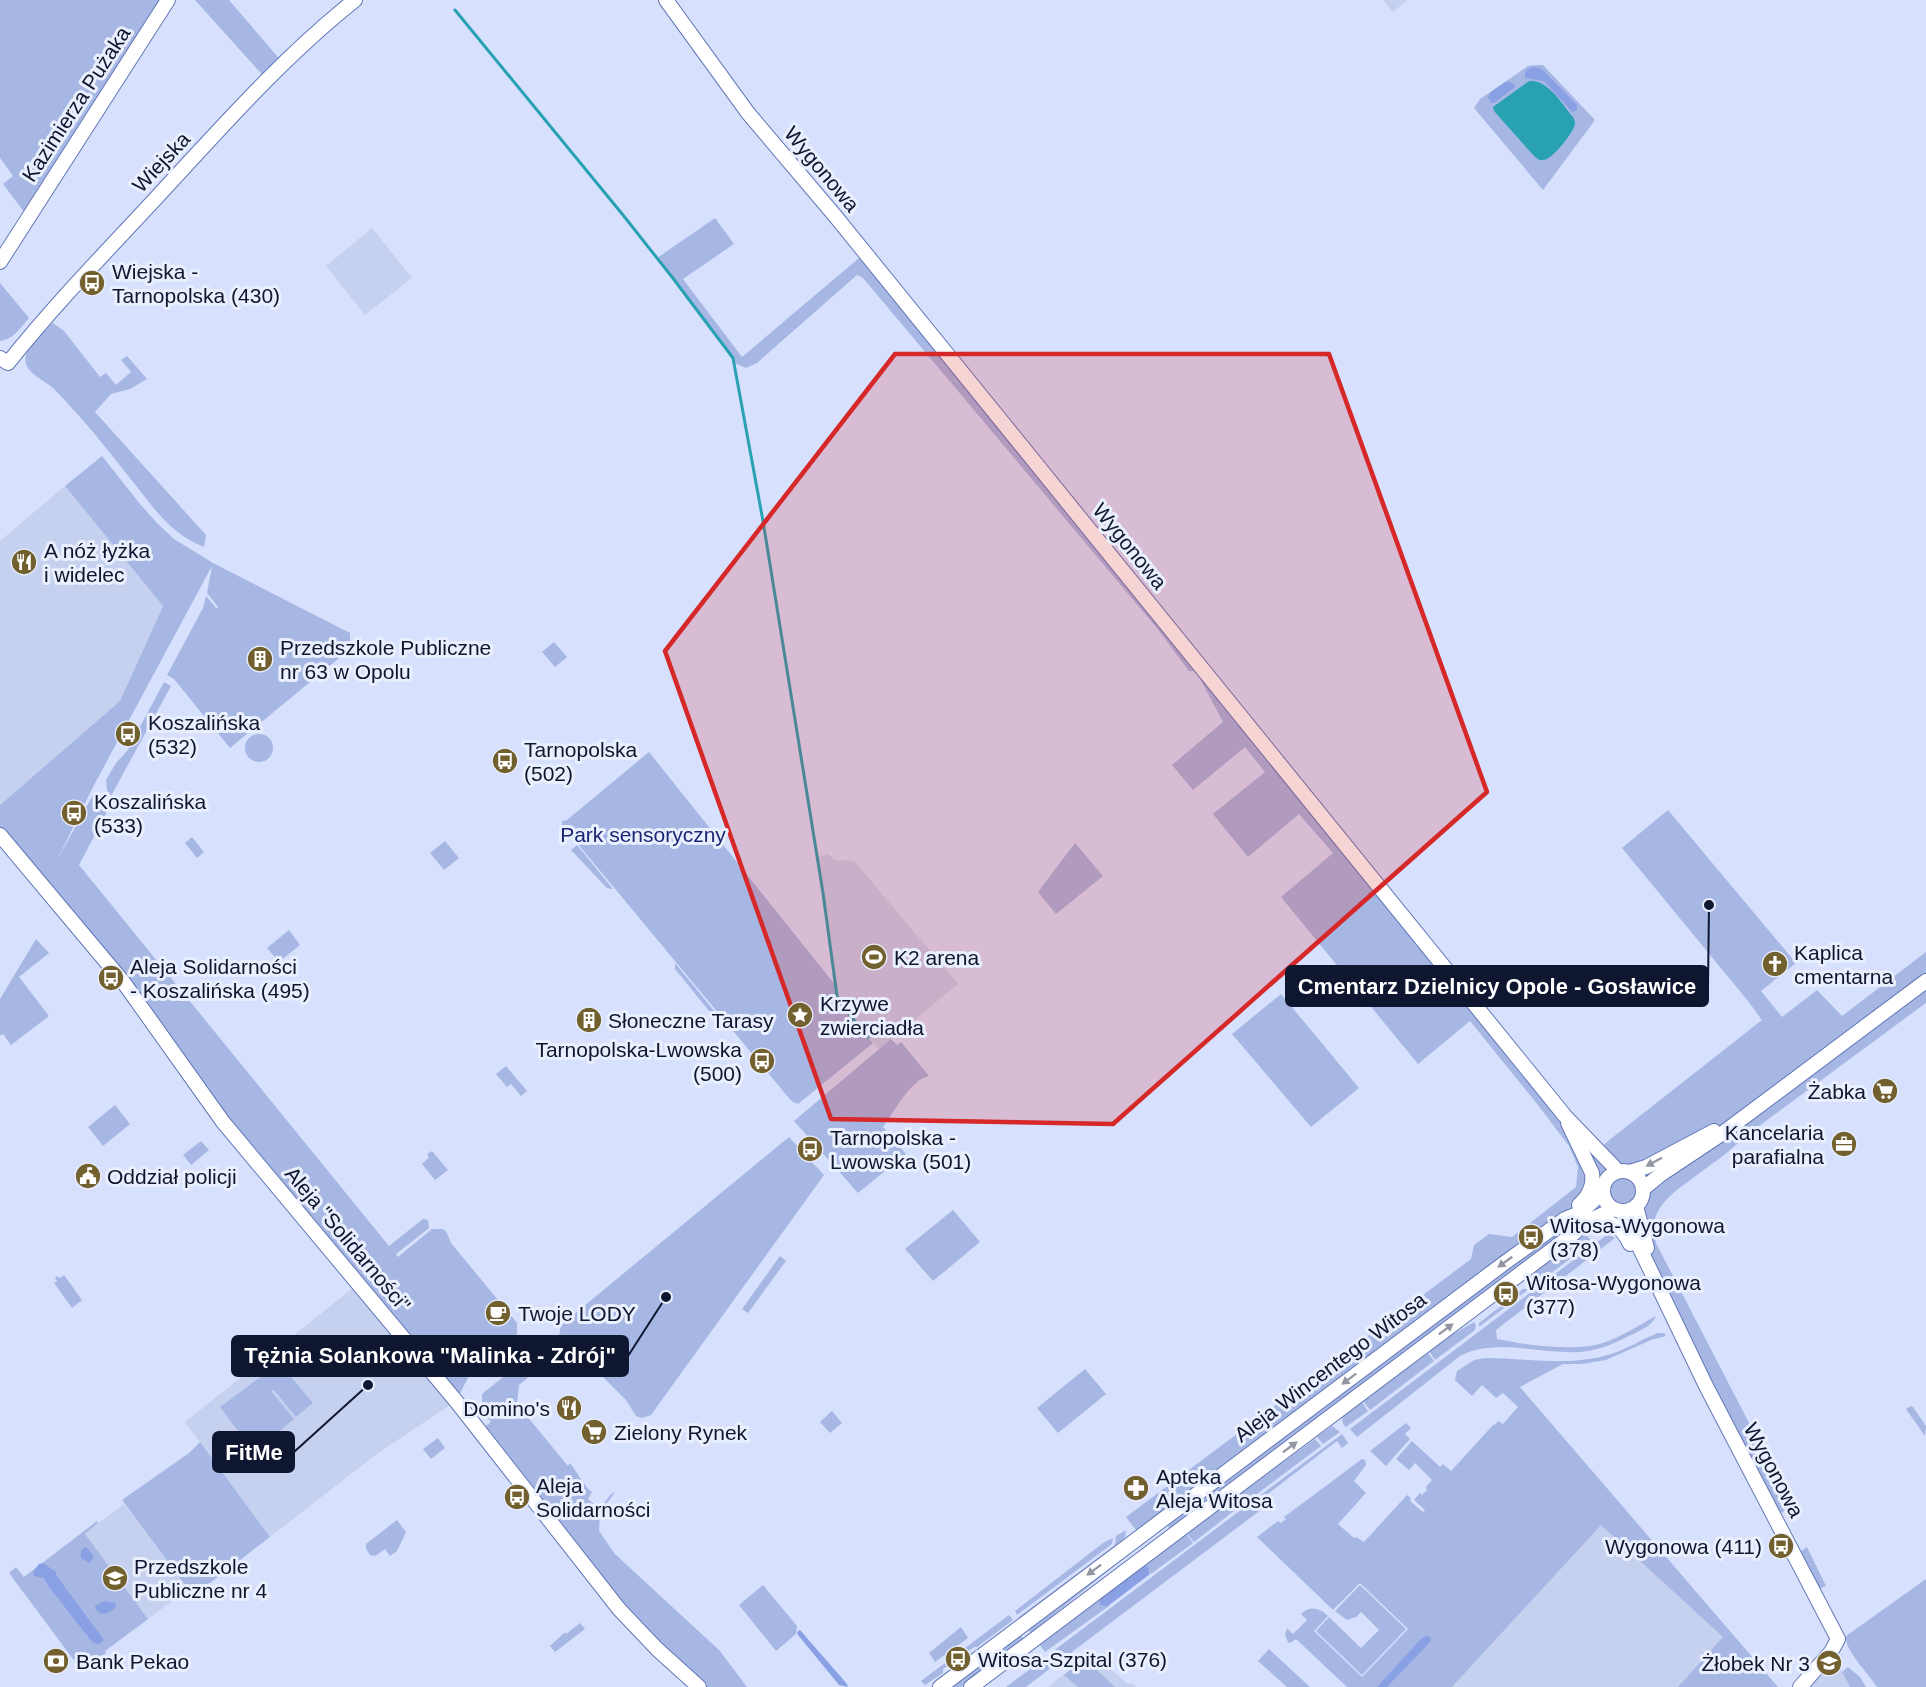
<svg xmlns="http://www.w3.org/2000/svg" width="1926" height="1687" viewBox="0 0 1926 1687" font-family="Helvetica,sans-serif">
  <rect width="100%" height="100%" fill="#d7e1fe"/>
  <!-- built -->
  <g fill="#c6d1f0">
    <path d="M1383,0H1407L1393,12Z"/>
    <path d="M372,228L412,278L365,315L326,266Z"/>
    <path d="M65,486L163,606L120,701L0,805V541Z"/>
    <path d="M828,854L835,860L854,861L958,984L879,1049L844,1008L837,996L817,857Z"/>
    <path d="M358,1284L456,1401L378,1453L270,1537L185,1422Z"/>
    <path d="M1593,1472L1744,1649L1712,1687H1392Z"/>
    <path d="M124,1504L188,1589L105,1651L41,1566Z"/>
    <path d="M1831,1652L1850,1687H1800Z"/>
    <path d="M1090,1657L1097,1658L1128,1684H1133L1136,1687H1048L1084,1659Z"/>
  </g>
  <!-- green -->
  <g fill="#a7b7e4">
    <path d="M0,0H168L28,217L3,184L13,176L0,158Z"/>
    <path d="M195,0H229L283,63L267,80Z"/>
    <path d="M1535,65H1543L1595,120L1543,190L1474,108L1480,99L1528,66Z"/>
    <path d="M715,218L734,244L683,279L742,357L865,253L1609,1162L1610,1152L1604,1145L1608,1141L1762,1020L1748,1001L1622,848L1668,810L1796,963L1761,991L1782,1017L1817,990L1842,1016L1926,952V973L1805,1063L1799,1077L1813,1074L1926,989V1003L1744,1137C1731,1151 1716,1161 1701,1172C1676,1191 1643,1209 1657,1245L1792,1506L1775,1517L1675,1320L1633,1208L1627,1211L1614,1209L1605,1198L1604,1192L1140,1535L1126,1517L1471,1259L1474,1245L1489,1234L1512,1237L1576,1187L1578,1167L1569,1146L1538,1105L1470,1021L1418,1064L1281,897L1333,853L1299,814L1248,857L1213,814L1265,772L1245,747L1193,790L1172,765L1223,722L1196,671H1189L1156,627L863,278L857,275L757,363L746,368L735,363L727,349L657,258Z"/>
    <path d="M0,283L29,318C21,327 13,340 0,341Z"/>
    <path d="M53,323L64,331L100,377L106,373L116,385L131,372L121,360L127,356L147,379L130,389L111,394L95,412L206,535L204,547C170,533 156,511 134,483C113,457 92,429 69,405C64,399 58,393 53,388C45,381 29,374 26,364C22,348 43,333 53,323Z"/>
    <path d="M102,456L140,504L157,523L174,539L213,563L350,633V649L230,748L174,679L167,675L203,608L206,596L217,609L218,607L207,593L212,566L93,787L57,860L94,793L109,808L79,865L389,1246L423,1219L428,1220L429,1228L396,1254L398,1257L432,1229H443L447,1233L451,1243L517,1323V1335L469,1376L456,1401L203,1095L0,834V805L120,701L163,606L65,486Z"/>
    <path d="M554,642L567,657L555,667L542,652Z"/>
    <path d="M164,682L171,686L111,796L107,790L106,780L116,763L127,751Z"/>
    <circle cx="259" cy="748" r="14"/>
    <path d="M649,752L836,986C839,1009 858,1026 873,1043L798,1104L793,1102L788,1097L562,825V821L567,820Z"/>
    <path d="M192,837L204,852L197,858L185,843Z"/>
    <path d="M445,841L459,858L444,870L430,853Z"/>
    <path d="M1075,843L1103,876L1056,914L1038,892Z"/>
    <path d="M577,845L613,889L607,888L571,850Z"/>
    <path d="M289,930L300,945L279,962L267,948Z"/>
    <path d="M36,939L49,953L19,977L49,1016L11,1045L3,1034L0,1036V999Z"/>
    <path d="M675,963L725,1024L718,1022L675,969Z"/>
    <path d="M1281,994L1359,1088L1311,1127L1232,1034Z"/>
    <path d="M891,1039L897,1045L901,1042L929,1076C911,1079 894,1112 883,1127L906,1154L858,1193L794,1121Z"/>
    <path d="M506,1066L527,1091L521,1096L511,1084L507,1087L496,1074Z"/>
    <path d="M115,1105L130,1124L103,1146L88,1127Z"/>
    <path d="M789,1137L824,1175L651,1415L642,1418L636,1416L626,1400L577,1351L564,1344L559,1336L561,1325Z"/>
    <path d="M201,1141L209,1150L191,1165L183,1155Z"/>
    <path d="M432,1151L448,1170L435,1180L422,1164L429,1157L427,1154Z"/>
    <path d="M953,1210L980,1242L933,1281L905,1249Z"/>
    <path d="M1576,1220L1578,1222L1173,1527L1168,1528L1169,1522L1475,1292Z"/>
    <path d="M1586,1234L1592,1242L1533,1287L1527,1286L1526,1284L1537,1270Z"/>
    <path d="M1608,1234L1615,1238L1496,1330L1497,1339C1525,1345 1576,1352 1603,1343C1621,1337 1639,1325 1656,1316C1652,1326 1641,1330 1631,1335C1615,1343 1598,1351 1579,1352C1542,1354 1493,1338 1460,1356L1357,1437L1350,1429Z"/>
    <path d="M780,1256L786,1261L748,1313L742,1309Z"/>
    <path d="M64,1275L82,1300L72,1308L54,1283L57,1281L55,1278L57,1276L60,1278Z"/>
    <path d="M1523,1289H1529L1479,1327V1323Z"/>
    <path d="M1474,1322L1476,1325L1475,1330L1435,1360L1429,1351L1438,1345V1343Z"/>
    <path d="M1658,1333H1664L1666,1336L1651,1340L1606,1360L1582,1364H1563L1520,1387L1778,1687H1678L1723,1637L1601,1525L1452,1687H1347L1296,1639L1290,1643L1288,1642L1285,1635L1287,1628L1293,1634L1307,1620L1301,1614C1310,1605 1320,1608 1328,1616L1314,1631L1362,1677L1408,1629L1360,1583L1333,1610L1257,1537L1278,1521L1281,1523L1286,1519L1284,1517L1362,1459L1365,1460L1366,1465L1354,1481L1366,1493L1338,1524L1354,1538L1356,1537L1364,1542L1407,1495L1411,1498L1410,1501L1423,1512L1425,1510L1414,1500L1420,1493L1422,1495L1427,1490L1426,1487L1432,1480L1415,1463L1409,1470L1396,1459L1412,1441L1440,1467L1443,1464L1451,1471L1494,1424L1495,1425L1498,1421L1503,1424L1518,1407L1503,1393L1496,1398L1482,1385L1472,1396L1455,1380L1457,1371L1474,1360L1485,1358C1527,1358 1571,1367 1611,1354C1627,1349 1642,1339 1658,1333Z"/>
    <path d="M539,1348L547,1349L559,1362L557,1365L550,1359L519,1385L517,1404L568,1466L570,1463C577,1472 584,1486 592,1492L588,1499L600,1509L611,1494L615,1492L600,1513L599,1531L615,1554L720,1651L747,1687H707L636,1620L484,1427L491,1422L482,1410V1394Z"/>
    <path d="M1428,1353L1434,1361L1370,1410L1363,1401Z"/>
    <path d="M282,1361L288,1369L286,1371L313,1403L296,1417L274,1390L271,1391L294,1419L280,1431L287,1440L261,1462L220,1407Z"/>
    <path d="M1085,1369L1106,1394L1058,1433L1037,1408Z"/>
    <path d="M1362,1402L1368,1411L1346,1427L1343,1424L1342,1416Z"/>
    <path d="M1911,1406L1913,1407L1926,1426L1925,1436L1906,1409Z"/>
    <path d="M832,1411L842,1423L830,1433L820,1422Z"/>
    <path d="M1406,1423L1411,1428L1405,1434L1410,1439L1386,1466L1370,1451Z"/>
    <path d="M1332,1426L1340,1432L1323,1444L1317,1437Z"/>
    <path d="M1342,1434L1348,1443L1342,1448L1337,1441L1265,1496L1270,1503L1056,1664L1048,1655Z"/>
    <path d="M438,1438L445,1448L431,1459L423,1449Z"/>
    <path d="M1315,1439L1321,1446L1241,1506L1234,1498Z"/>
    <path d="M200,1442L270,1537L210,1583L188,1589L122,1500L189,1453Z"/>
    <path d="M1233,1499L1239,1507L1194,1542L1187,1534Z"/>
    <path d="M397,1520L406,1532L397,1551L390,1556L385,1549L375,1556L370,1555L366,1549V1544Z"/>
    <path d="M97,1521L98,1523L85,1534L148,1619L105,1651L106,1653L85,1669L79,1661L76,1663L9,1573L16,1567L24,1577Z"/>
    <path d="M1126,1530L1125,1537L1120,1543L1020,1619L1019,1617L1115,1545L1116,1536Z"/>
    <path d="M1186,1534L1193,1543L1151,1574L1145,1565Z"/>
    <path d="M1113,1538L1112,1544L1017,1615L1015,1611L1103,1543Z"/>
    <path d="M1807,1547L1826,1586L1819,1589L1800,1552Z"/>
    <path d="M1135,1548L1134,1550L1031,1633L1028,1629Z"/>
    <path d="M1926,1579V1687H1877C1869,1674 1844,1650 1846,1636Z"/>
    <path d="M763,1585L797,1626L796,1634L776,1651L739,1605Z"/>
    <path d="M1360,1585L1406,1629L1362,1675L1316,1631L1329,1617L1361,1648L1379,1630L1361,1612L1356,1617L1347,1620L1335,1611Z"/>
    <path d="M1102,1598L1109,1606L1045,1652L1040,1645Z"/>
    <path d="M1009,1615L1013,1620L977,1647H974L943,1669V1673L925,1685L921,1681Z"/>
    <path d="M580,1623L585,1629L555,1652L550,1646L565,1632L566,1634Z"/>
    <path d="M961,1627L968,1638L935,1662L929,1653Z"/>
    <path d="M1020,1635L1024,1639L961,1687H951Z"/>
    <path d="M1269,1649L1310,1687H1287L1258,1661Z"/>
    <path d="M1045,1658L1052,1667L1026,1687H1006Z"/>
    <path d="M1085,1659L1115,1687H1078L1064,1675Z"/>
    <path d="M1848,1667L1860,1677L1866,1687H1850L1842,1672Z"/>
  </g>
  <!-- forest -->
  <g fill="#89a0e4">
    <path d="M1533,67L1539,68L1544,71L1577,105V110L1572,112L1544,81L1525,78V73L1528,69Z"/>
    <path d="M1507,81L1514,84L1515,87L1494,103H1491L1488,97L1491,92Z"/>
    <path d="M86,1547L94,1556L90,1563L81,1558C80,1552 81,1549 86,1547Z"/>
    <path d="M43,1563L56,1572V1575L104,1640L99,1644L93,1643L49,1587L44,1578L34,1576L33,1572L39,1564Z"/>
    <path d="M1144,1565L1148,1567L1150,1574L1108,1606L1100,1605V1599Z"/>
    <path d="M105,1601L115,1603L116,1607C109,1613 103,1617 96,1610L95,1606Z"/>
    <path d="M800,1630L847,1684L848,1687L839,1685L798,1635L797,1632Z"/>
    <path d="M1427,1636L1430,1637L1431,1641L1387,1687H1377L1421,1639Z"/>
  </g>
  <!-- water -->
  <path fill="#28a1b3" d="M1529,81C1548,79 1562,104 1573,117C1575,122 1576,122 1574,127C1571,135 1552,160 1543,160C1539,161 1538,159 1534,156L1494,111L1493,107Z"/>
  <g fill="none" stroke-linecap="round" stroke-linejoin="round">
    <!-- stream -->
    <path stroke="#28a1b3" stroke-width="3" d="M455,10L623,215L672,277L733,358L763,521L823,893L837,996L844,1008L868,1037"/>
    <!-- tertiary casing -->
    <g stroke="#6277b7" stroke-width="16">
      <g id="tertiary">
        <path d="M666,0L748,113L836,217L1565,1116L1618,1171"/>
        <path d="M0,262L168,0"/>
        <path d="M0,358L8,363C55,304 107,251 158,196C221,128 282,58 355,0"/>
        <path d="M0,835L124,983L223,1122L456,1401L619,1609L657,1649L699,1687"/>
        <path d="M1568,1123L1592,1173C1594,1186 1589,1196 1579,1205"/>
        <circle cx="1623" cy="1191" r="20"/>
        <path d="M1630,1172L1646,1167L1714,1131"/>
        <path d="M1643,1189L1660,1175L1720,1135L1926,981"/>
        <path d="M1636,1206L1647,1248"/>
        <path d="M1622,1211L1706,1386L1838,1639L1831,1652L1800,1687"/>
        <path d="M1591,1226C1610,1217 1622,1227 1630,1244"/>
        <path d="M940,1687L1503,1264L1565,1219L1580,1213L1603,1192"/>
        <path d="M971,1687L1573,1234L1586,1222L1614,1209"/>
      </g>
    </g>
    <!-- tertiary -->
    <use href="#tertiary" stroke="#fff" stroke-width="14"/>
  </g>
  <!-- one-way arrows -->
  <defs><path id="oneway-solid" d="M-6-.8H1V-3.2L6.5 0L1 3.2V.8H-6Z" transform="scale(1.5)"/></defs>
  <g fill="#9396a2">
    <use href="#oneway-solid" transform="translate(1654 1162) rotate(152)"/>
    <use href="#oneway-solid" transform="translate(1505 1262) rotate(144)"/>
    <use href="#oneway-solid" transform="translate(1446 1329) rotate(-37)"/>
    <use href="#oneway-solid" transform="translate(1349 1379) rotate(143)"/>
    <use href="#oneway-solid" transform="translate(1290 1447) rotate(-37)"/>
    <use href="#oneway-solid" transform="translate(1094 1570) rotate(143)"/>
  </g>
  <!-- marked area -->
  <path fill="#d62828" fill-opacity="0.2" stroke="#d62828" stroke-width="4.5" stroke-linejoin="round" d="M895,354H1329L1487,792L1113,1124L831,1119L665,651Z"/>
  <!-- icons -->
  <defs>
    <g id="bus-disc" transform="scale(1.35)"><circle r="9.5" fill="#72602e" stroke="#e9effd"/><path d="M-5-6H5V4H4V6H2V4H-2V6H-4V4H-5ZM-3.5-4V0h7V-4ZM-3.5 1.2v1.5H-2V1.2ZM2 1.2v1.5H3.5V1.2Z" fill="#fff"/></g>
    <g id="restaurant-disc" transform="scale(1.35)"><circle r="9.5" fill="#72602e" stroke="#e9effd"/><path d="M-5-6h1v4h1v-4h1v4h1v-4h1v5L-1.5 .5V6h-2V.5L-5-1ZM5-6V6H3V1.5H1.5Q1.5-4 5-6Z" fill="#fff"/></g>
    <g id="building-disc" transform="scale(1.35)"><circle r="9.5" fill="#72602e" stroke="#e9effd"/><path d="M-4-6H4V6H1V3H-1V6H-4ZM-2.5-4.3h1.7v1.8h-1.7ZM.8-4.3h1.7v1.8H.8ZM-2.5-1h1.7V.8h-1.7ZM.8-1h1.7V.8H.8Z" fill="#fff"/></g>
    <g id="stadium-disc" transform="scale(1.35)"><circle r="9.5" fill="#72602e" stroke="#e9effd"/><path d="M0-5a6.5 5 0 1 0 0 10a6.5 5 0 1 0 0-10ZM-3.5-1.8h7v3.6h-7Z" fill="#fff"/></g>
    <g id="church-disc" transform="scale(1.35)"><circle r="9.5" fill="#72602e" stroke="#e9effd"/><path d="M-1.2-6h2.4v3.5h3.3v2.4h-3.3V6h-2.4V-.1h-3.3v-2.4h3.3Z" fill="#fff"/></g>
    <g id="sight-disc" transform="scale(1.35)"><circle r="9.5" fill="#72602e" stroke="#e9effd"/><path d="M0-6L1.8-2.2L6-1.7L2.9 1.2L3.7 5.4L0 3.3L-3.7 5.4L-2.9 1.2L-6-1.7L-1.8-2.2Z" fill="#fff"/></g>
    <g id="supermarket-disc" transform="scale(1.35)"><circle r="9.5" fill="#72602e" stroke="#e9effd"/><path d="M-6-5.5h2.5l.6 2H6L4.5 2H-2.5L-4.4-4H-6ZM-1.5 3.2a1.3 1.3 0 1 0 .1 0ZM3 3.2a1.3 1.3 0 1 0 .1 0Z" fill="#fff"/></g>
    <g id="office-disc" transform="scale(1.35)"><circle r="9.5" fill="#72602e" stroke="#e9effd"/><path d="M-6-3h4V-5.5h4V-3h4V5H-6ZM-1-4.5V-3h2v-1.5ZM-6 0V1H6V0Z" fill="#fff"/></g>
    <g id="civic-disc" transform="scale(1.35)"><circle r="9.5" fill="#72602e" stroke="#e9effd"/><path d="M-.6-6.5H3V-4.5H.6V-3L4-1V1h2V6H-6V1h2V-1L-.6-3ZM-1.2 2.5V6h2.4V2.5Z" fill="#fff"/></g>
    <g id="cafe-disc" transform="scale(1.35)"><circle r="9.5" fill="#72602e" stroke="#e9effd"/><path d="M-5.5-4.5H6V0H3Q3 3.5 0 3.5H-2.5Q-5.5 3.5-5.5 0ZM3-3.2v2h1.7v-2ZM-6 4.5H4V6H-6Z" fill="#fff"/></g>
    <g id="pharmacy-disc" transform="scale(1.35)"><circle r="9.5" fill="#72602e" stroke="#e9effd"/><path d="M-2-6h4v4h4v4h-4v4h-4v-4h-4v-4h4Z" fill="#fff"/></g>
    <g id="school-disc" transform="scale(1.35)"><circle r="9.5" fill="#72602e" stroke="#e9effd"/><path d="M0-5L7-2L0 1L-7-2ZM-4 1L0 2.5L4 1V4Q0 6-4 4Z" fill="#fff"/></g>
    <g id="bank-disc" transform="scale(1.35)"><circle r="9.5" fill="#72602e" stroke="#e9effd"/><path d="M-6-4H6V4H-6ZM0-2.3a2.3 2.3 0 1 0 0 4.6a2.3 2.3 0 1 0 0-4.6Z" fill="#fff"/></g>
  </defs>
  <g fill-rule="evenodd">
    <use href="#bus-disc" x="92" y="283"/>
    <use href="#restaurant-disc" x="24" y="562"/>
    <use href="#building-disc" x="260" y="659"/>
    <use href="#bus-disc" x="128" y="734"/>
    <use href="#bus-disc" x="505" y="761"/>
    <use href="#bus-disc" x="74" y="813"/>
    <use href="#stadium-disc" x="874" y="957"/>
    <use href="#church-disc" x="1775" y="964"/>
    <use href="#bus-disc" x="111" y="978"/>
    <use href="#sight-disc" x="800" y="1015"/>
    <use href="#building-disc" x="589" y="1020"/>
    <use href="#bus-disc" x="762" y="1061"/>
    <use href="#supermarket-disc" x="1885" y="1091"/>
    <use href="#office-disc" x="1844" y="1144"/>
    <use href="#bus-disc" x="810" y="1149"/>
    <use href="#civic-disc" x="88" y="1176"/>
    <use href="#bus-disc" x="1531" y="1237"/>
    <use href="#bus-disc" x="1506" y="1294"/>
    <use href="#cafe-disc" x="498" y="1313"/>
    <use href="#restaurant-disc" x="569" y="1408"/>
    <use href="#supermarket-disc" x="594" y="1432"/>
    <use href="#pharmacy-disc" x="1136" y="1488"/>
    <use href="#bus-disc" x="517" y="1497"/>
    <use href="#bus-disc" x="1781" y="1546"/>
    <use href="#school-disc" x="115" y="1578"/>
    <use href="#bus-disc" x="958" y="1659"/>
    <use href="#bank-disc" x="56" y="1661"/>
    <use href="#school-disc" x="1829" y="1663"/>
  </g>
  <g text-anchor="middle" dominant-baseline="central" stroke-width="6" stroke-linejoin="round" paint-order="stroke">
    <!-- street labels -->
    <g font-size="21" fill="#0f1630" stroke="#e9effd">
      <text transform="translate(76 104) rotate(-57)">Kazimierza Pużaka</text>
      <text transform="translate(161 162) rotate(-47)">Wiejska</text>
      <text transform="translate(822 169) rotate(50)">Wygonowa</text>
      <text transform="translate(1130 546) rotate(51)">Wygonowa</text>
      <text transform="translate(348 1239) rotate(50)">Aleja "Solidarności"</text>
      <text transform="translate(1330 1367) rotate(-37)">Aleja Wincentego Witosa</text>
      <text transform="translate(1774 1470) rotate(62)">Wygonowa</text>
    </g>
    <!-- poi labels -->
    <g font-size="21" fill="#0f1630" stroke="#e9effd" text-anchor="start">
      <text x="112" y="271">Wiejska -<tspan x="112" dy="24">Tarnopolska (430)</tspan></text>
      <text x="44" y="550">A nóż łyżka<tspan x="44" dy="24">i widelec</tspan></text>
      <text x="280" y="647">Przedszkole Publiczne<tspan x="280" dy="24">nr 63 w Opolu</tspan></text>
      <text x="148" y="722">Koszalińska<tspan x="148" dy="24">(532)</tspan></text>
      <text x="524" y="749">Tarnopolska<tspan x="524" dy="24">(502)</tspan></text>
      <text x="94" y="801">Koszalińska<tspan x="94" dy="24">(533)</tspan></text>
      <text x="1794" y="952">Kaplica<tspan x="1794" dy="24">cmentarna</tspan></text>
      <text x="894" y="957">K2 arena</text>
      <text x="130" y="966">Aleja Solidarności<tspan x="130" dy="24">- Koszalińska (495)</tspan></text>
      <text x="820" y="1003">Krzywe<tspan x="820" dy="24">zwierciadła</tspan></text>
      <text x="608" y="1020">Słoneczne Tarasy</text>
      <text x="742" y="1049" text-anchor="end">Tarnopolska-Lwowska<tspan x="742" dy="24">(500)</tspan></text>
      <text x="1866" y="1091" text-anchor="end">Żabka</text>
      <text x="1824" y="1132" text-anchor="end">Kancelaria<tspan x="1824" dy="24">parafialna</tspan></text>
      <text x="830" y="1137">Tarnopolska -<tspan x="830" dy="24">Lwowska (501)</tspan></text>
      <text x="107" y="1176">Oddział policji</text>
      <text x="1550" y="1225">Witosa-Wygonowa<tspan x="1550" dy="24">(378)</tspan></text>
      <text x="1526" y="1282">Witosa-Wygonowa<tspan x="1526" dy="24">(377)</tspan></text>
      <text x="518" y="1313">Twoje LODY</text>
      <text x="550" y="1408" text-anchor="end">Domino's</text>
      <text x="614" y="1432">Zielony Rynek</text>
      <text x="1156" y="1476">Apteka<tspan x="1156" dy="24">Aleja Witosa</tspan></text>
      <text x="536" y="1485">Aleja<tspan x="536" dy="24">Solidarności</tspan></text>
      <text x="1762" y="1546" text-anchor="end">Wygonowa (411)</text>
      <text x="134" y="1566">Przedszkole<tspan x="134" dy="24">Publiczne nr 4</tspan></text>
      <text x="978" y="1659">Witosa-Szpital (376)</text>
      <text x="76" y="1661">Bank Pekao</text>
      <text x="1810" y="1663" text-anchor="end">Żłobek Nr 3</text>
    </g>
    <!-- park labels -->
    <g font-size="21" fill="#1b2775" stroke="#e9effd">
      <text x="643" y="834">Park sensoryczny</text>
    </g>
  </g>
  <!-- callouts -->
  <path fill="none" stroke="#0f1630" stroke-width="2" d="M1709 905L1708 986M666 1297L628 1356M368 1385L294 1452"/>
  <g fill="#0f1630" stroke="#e9effd" stroke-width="2">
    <circle cx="1709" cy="905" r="6"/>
    <circle cx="666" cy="1297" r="6"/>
    <circle cx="368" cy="1385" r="6"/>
  </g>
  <g fill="#0f1630" stroke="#0f1630" stroke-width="2">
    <rect x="1286" y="966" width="422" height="40" rx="6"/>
    <rect x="232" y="1336" width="396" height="40" rx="6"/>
    <rect x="213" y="1432" width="81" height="40" rx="6"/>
  </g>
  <g font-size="22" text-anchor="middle" font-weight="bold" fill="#fff">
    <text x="1497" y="994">Cmentarz Dzielnicy Opole - Gosławice</text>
    <text x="430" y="1363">Tężnia Solankowa "Malinka - Zdrój"</text>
    <text x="254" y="1460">FitMe</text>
  </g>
</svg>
